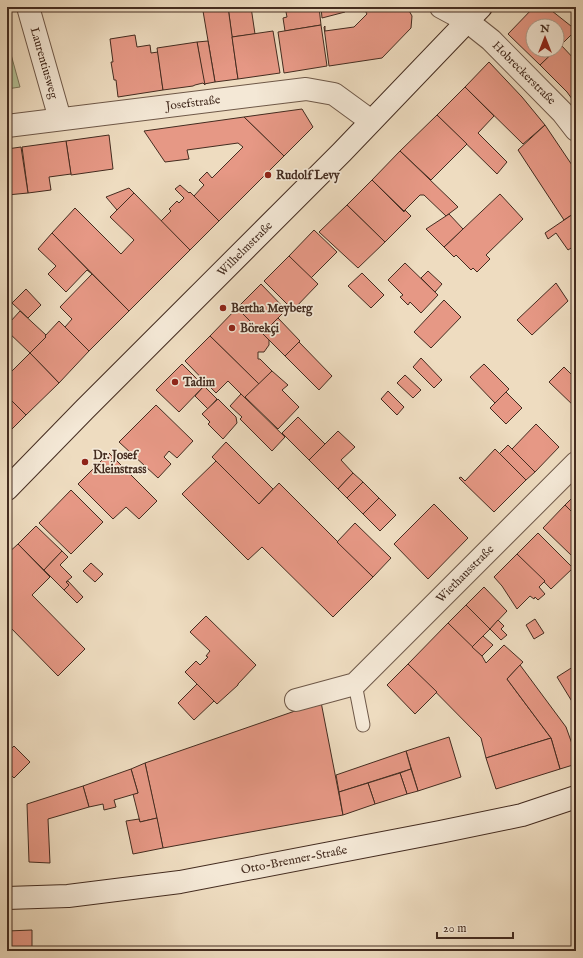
<svg xmlns="http://www.w3.org/2000/svg" width="583" height="958" viewBox="0 0 583 958" font-family="'IM FELL English',serif">
  <rect width="100%" height="100%" fill="#eedcc0"/>
  <filter id="stains"><feTurbulence type="fractalNoise" baseFrequency=".005" numOctaves="4"/><feColorMatrix values="0 0 0 0 .2 0 0 0 0 .09 0 0 0 0 .02 0 0 0 .5 -.17"/></filter>
  <radialGradient id="worn" r=".72"><stop offset=".6" stop-color="#630" stop-opacity="0"/><stop offset="1" stop-color="#630" stop-opacity=".3"/></radialGradient>
  <!-- green -->
  <path fill="#b4c196" stroke="#7c765b" d="M7,40L20,87L7,89Z"/>
  <!-- building -->
  <g fill="#e69885" stroke="#442c20">
    <path d="M228,7H251L255,34L232,37Z"/>
    <path d="M228,7L238,79L215,82L203,11Z"/>
    <path d="M285,7H319L321,25L285,31L283,18L287,17Z"/>
    <path d="M321,7H343L345,12L322,18Z"/>
    <path d="M363,7H407L412,16L411,28L382,58L329,66L324,27L325,26V31L354,27L367,14Z"/>
    <path d="M534,7H547L576,30L557,49V26H533V50H556L540,65L508,34Z"/>
    <path d="M321,25L327,66L284,73L278,32Z"/>
    <path d="M273,31L280,73L238,79L232,37Z"/>
    <path d="M135,35L137,47L150,45L151,53L158,52L163,90L118,97L116,80H114L111,62H113L110,39Z"/>
    <path d="M208,41L215,82L204,84L197,42Z"/>
    <path d="M197,42L205,85L203,83L195,85L193,86L163,90L157,48Z"/>
    <path d="M561,45L576,61L575,103L567,92L540,65Z"/>
    <path d="M489,62L522,97L545,125L523,144L465,87Z"/>
    <path d="M465,87L494,116L478,133L507,162L497,174L437,115Z"/>
    <path d="M302,109L313,127L284,156L244,117Z"/>
    <path d="M437,115L467,144L431,180L400,151Z"/>
    <path d="M244,117L284,156L219,221L194,196L204,185L199,180L207,172L212,178L243,147L238,143L187,150L189,159L165,162L144,131Z"/>
    <path d="M545,125L576,171V212L564,220L518,150Z"/>
    <path d="M109,135L113,169L71,175L66,141Z"/>
    <path d="M66,141L71,174L49,177L51,190L28,193L22,147Z"/>
    <path d="M21,147L28,193L7,195V149Z"/>
    <path d="M400,151L454,203L458,207L446,216L424,195H420L404,211L372,180Z"/>
    <path d="M372,180L404,212L405,210L411,216L385,242L347,205Z"/>
    <path d="M180,185L189,193L190,192L219,221L190,250L161,221L171,211L169,209L177,201L179,203L184,198L175,189Z"/>
    <path d="M129,188L134,193L117,210L106,197Z"/>
    <path d="M134,193L190,250L129,311L52,233L75,208L121,254L134,240L110,217Z"/>
    <path d="M500,194L523,219L486,255L490,259L477,272L473,268L471,270L456,255L454,257L444,247Z"/>
    <path d="M347,205L385,242L358,268L319,232Z"/>
    <path d="M576,212V245L568,250L556,233L548,239L545,233Z"/>
    <path d="M449,214L463,229L444,247L426,229Z"/>
    <path d="M314,230L337,252L311,278L289,256Z"/>
    <path d="M52,233L92,274L87,270L66,292L48,274L56,266L38,249Z"/>
    <path d="M289,256L318,284L293,310L264,281Z"/>
    <path d="M405,263L438,295L421,313L410,302L408,305L400,297L403,295L388,280Z"/>
    <path d="M428,271L442,284L435,292L421,278Z"/>
    <path d="M362,273L384,295L371,308L348,286Z"/>
    <path d="M92,274L129,311L89,351L65,327L72,319L60,307Z"/>
    <path d="M556,283L568,301L532,335L517,320Z"/>
    <path d="M261,284L286,310L264,332L262,333L237,308Z"/>
    <path d="M26,289L41,305L28,318L12,303Z"/>
    <path d="M444,300L461,317L431,348L414,332Z"/>
    <path d="M237,308L269,340V345L264,352H258V359H260L272,371L259,384L210,336Z"/>
    <path d="M20,311L46,335L45,336L46,337L30,353L7,331V319L10,322Z"/>
    <path d="M278,318L300,341L285,356L262,333L264,332Z"/>
    <path d="M59,321L89,351L59,383L30,353L46,337L45,336Z"/>
    <path d="M210,336L259,384L245,398L228,381L216,393L185,361Z"/>
    <path d="M299,342L332,376L319,390L285,356Z"/>
    <path d="M30,353L59,383L26,415L7,396V376Z"/>
    <path d="M421,358L442,380L434,388L413,367Z"/>
    <path d="M182,364L204,386L179,412L156,390Z"/>
    <path d="M484,364L509,389L495,403L470,377Z"/>
    <path d="M564,367L576,379V408L549,382Z"/>
    <path d="M272,371L288,385L282,390L299,407L278,429L245,397Z"/>
    <path d="M405,375L421,390L413,398L397,383Z"/>
    <path d="M204,386L217,399L208,409L195,396Z"/>
    <path d="M388,391L404,407L397,415L381,399Z"/>
    <path d="M506,392L522,408L506,424L490,408Z"/>
    <path d="M241,394L285,437L272,451L240,419L242,417L230,406Z"/>
    <path d="M7,396L26,415L7,434Z"/>
    <path d="M218,399L236,417L237,423L223,439L208,424L210,422L202,414Z"/>
    <path d="M156,405L193,441L177,458L169,451L164,457L171,464L158,478L119,442Z"/>
    <path d="M298,417L325,444L309,460L282,433Z"/>
    <path d="M536,424L559,447L535,472L512,449Z"/>
    <path d="M338,431L355,447L341,460L353,473L338,489L309,460Z"/>
    <path d="M226,442L273,489L259,504L212,457Z"/>
    <path d="M508,445L535,472L526,480L499,454Z"/>
    <path d="M495,449L526,480L494,512L459,478L461,477L465,481Z"/>
    <path d="M109,453L157,501L139,519L126,507L113,519L78,484Z"/>
    <path d="M216,461L259,504L279,483L373,577L333,617L262,547L248,560L182,494Z"/>
    <path d="M353,473L363,482L347,498L338,489Z"/>
    <path d="M363,482L379,498L363,514L347,498Z"/>
    <path d="M71,490L103,522L71,554L39,523Z"/>
    <path d="M576,494V516L565,505Z"/>
    <path d="M379,498L396,515L380,531L363,514Z"/>
    <path d="M434,504L468,538L428,579L394,544Z"/>
    <path d="M565,505L576,516V553L572,556L543,528Z"/>
    <path d="M355,523L391,558L373,577L337,542Z"/>
    <path d="M36,526L62,551L44,570L18,544Z"/>
    <path d="M538,533L573,568L551,589L517,554Z"/>
    <path d="M18,544L50,577L32,595L85,649L58,676L7,624V554Z"/>
    <path d="M62,551L68,557L60,565L72,577L66,582L69,585L64,590L44,570Z"/>
    <path d="M517,554L545,581L539,587L545,594L538,600L535,597L534,599L530,596L517,609L502,586L494,577Z"/>
    <path d="M91,563L103,574L95,582L83,571Z"/>
    <path d="M68,581L83,597L77,603L64,590L69,585L66,582Z"/>
    <path d="M484,587L507,611L490,629L466,605Z"/>
    <path d="M466,605L490,629L472,647L448,623Z"/>
    <path d="M206,616L256,665L238,684V685L217,704L185,672L196,661L200,665L208,657L206,656L210,651L190,632Z"/>
    <path d="M535,619L544,633L534,639L526,625Z"/>
    <path d="M498,620L504,626L501,629L507,635L501,640L490,629Z"/>
    <path d="M448,623L482,656L486,663L504,645L523,662L507,679L551,738L486,758L481,738L408,664Z"/>
    <path d="M483,636L493,645L482,656L472,647Z"/>
    <path d="M408,664L437,692L415,714L387,685Z"/>
    <path d="M520,665L566,727L576,755V764L560,769L551,738L507,679Z"/>
    <path d="M576,665V708L557,677Z"/>
    <path d="M197,684L214,701L194,720L178,703Z"/>
    <path d="M321,702L343,815L163,848L145,763Z"/>
    <path d="M449,737L461,777L418,791L406,751Z"/>
    <path d="M551,738L560,769L496,789L486,758Z"/>
    <path d="M7,744L11,749L14,746L30,762L14,778L7,771Z"/>
    <path d="M406,751L411,769L339,792L336,775Z"/>
    <path d="M145,763L157,818L140,822L133,794L138,793L131,769Z"/>
    <path d="M131,769L138,793L114,800L116,807L104,810L103,804L89,807L83,786Z"/>
    <path d="M411,769L418,791L407,794L400,773Z"/>
    <path d="M400,773L407,794L375,804L368,783Z"/>
    <path d="M368,783L375,804L343,815L339,792Z"/>
    <path d="M83,786L89,807L48,819L50,863L29,862L27,804Z"/>
    <path d="M157,818L163,848L133,854L126,821L139,819L140,822Z"/>
    <path d="M32,930V951H7V931Z"/>
  </g>
  <g fill="none" stroke-linecap="round" stroke-linejoin="round">
    <!-- lane casing -->
    <g stroke="#6e5848" stroke-width="15">
      <path id="lane" d="M355,684L363,725"/>
    </g>
    <!-- street casing -->
    <g stroke="#6e5848" stroke-width="24">
      <g id="street">
        <path d="M28,7L60,119"/>
        <path d="M441,7L467,21L491,40L562,112L576,130"/>
        <path d="M7,126L306,89L334,94L371,121"/>
        <path d="M296,700L355,684L576,463"/>
      </g>
    </g>
    <!-- secondary casing -->
    <g stroke="#442c20" stroke-width="24">
      <g id="secondary">
        <path d="M7,489L84,410L342,152L481,7"/>
        <path d="M7,898L68,896L180,882L440,832L522,815L576,797"/>
      </g>
    </g>
    <!-- lane -->
    <use href="#lane" stroke="#f4e8d6" stroke-width="13"/>
    <!-- street -->
    <use href="#street" stroke="#f4e8d6" stroke-width="22"/>
    <!-- secondary -->
    <use href="#secondary" stroke="#f4e8d6" stroke-width="22"/>
  </g>
  <!-- markers -->
  <g fill="#8f2418" stroke="#f4e8d6" stroke-width="1.5">
    <circle cx="268" cy="175" r="4"/>
    <circle cx="223" cy="308" r="4"/>
    <circle cx="232" cy="328" r="4"/>
    <circle cx="175" cy="382" r="4"/>
    <circle cx="85" cy="462" r="4"/>
  </g>
  <g text-anchor="middle" dominant-baseline="central" stroke-width="3.5" stroke-linejoin="round" paint-order="stroke">
    <!-- street labels -->
    <g font-size="12" fill="#442c20" stroke="#f4e8d6">
      <text transform="translate(44 63) rotate(74)">Laurentiusweg</text>
      <text transform="translate(524 73) rotate(45)">Hobreckerstraße</text>
      <text transform="translate(193 103) rotate(-7)">Josefstraße</text>
      <text transform="translate(245 249) rotate(-45)">Wilhelmstraße</text>
      <text transform="translate(465 574) rotate(-45)">Wiethausstraße</text>
      <text transform="translate(294 860) rotate(-11)">Otto-Brenner-Straße</text>
    </g>
    <!-- poi labels -->
    <g font-size="12" font-weight="bold" fill="#442c20" stroke="#f4e8d6" text-anchor="start">
      <text x="276" y="175">Rudolf Levy</text>
      <text x="231" y="308">Bertha Meyberg</text>
      <text x="240" y="328">Börekçi</text>
      <text x="183" y="382">Tadim</text>
      <text x="93" y="455">Dr. Josef<tspan x="93" dy="14">Kleinstrass</tspan></text>
    </g>
  </g>
  <!-- margin -->
  <rect width="583" height="958" fill="none" stroke="#eedcc0" stroke-width="24"/>
  <rect x="8" y="8" width="567" height="942" fill="none" stroke="#442c20" stroke-width="2"/>
  <rect x="12" y="12" width="559" height="934" fill="none" stroke="#442c20"/>
  <!-- north arrow -->
  <g transform="translate(545 38)"><circle r="19" fill="#f4e8d6" stroke="#ae9d8d"/>
  <path d="M0-3L7 15L0 10L-7 15Z" fill="#8f2418"/>
  <text y="-6" font-size="11" font-weight="bold" text-anchor="middle" fill="#442c20">N</text>
  </g>
  <!-- scale -->
  <path d="M437 932v6h76v-6" fill="none" stroke="#442c20" stroke-width="2"/>
  <text x="443" y="932" font-size="12" fill="#442c20" stroke="#f4e8d6" stroke-width="3" paint-order="stroke">20 m</text>
  <rect width="100%" height="100%" filter="url(#stains)"/>
  <rect width="100%" height="100%" fill="url(#worn)"/>
</svg>
